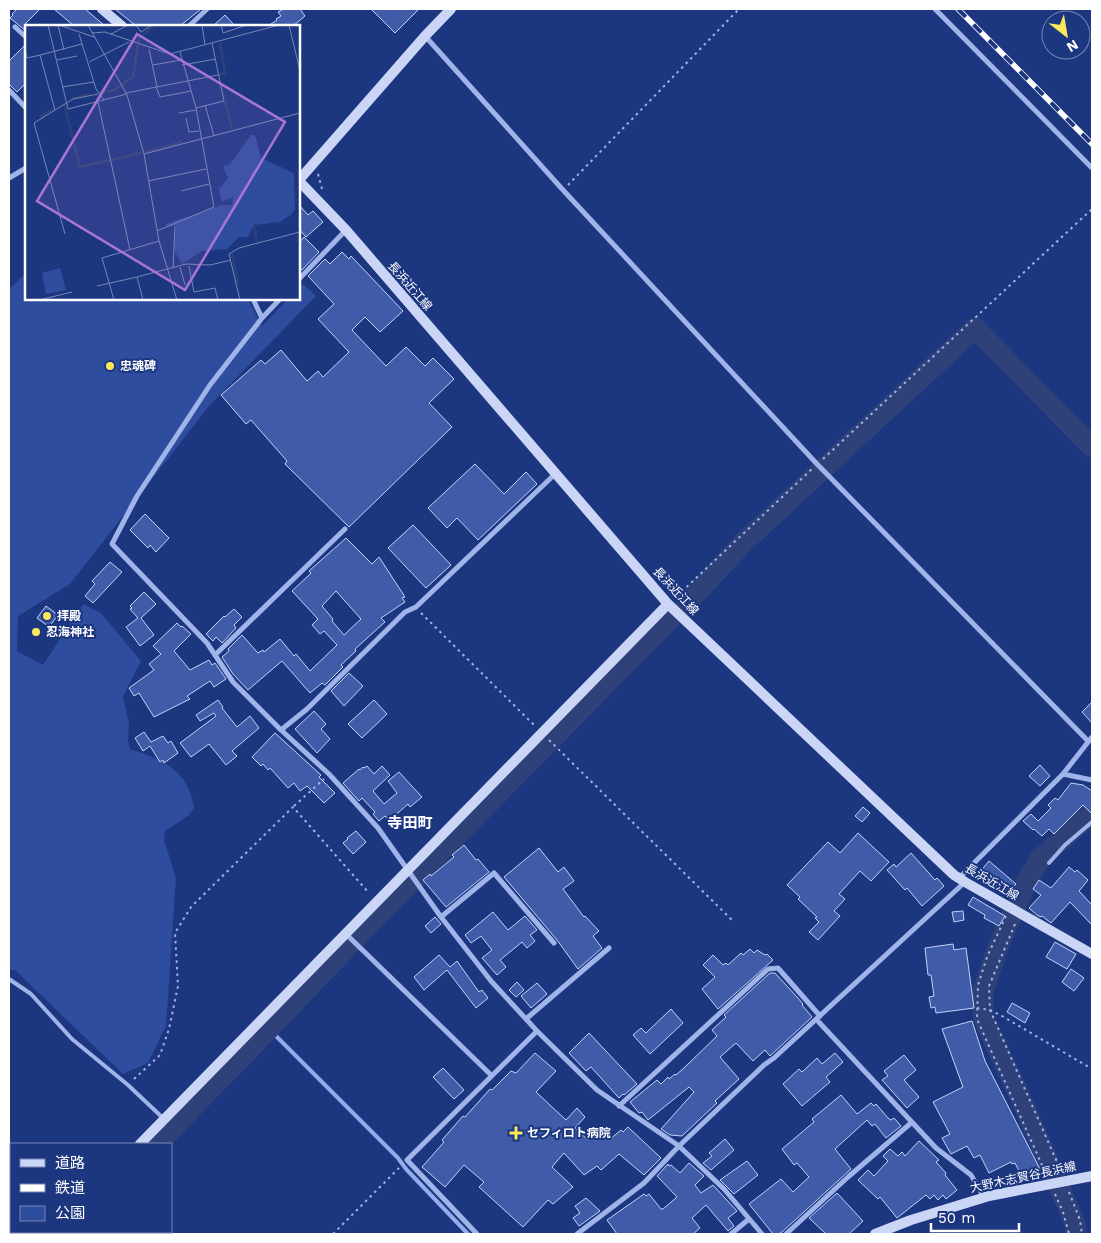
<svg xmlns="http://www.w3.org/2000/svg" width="1101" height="1243" font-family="'Work Sans','Noto Sans JP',sans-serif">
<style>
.green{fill:#2f4d9f}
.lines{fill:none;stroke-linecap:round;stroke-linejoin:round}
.stream{stroke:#93aceb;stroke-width:4}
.river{stroke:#2e4279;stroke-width:21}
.building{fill:#405ca8;stroke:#c4d2f7;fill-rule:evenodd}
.path{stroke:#a0b4e9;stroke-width:2;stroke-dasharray:2.5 4;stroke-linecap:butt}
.lane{stroke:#a0b4e9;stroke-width:4}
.street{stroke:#a0b4e9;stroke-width:5}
.secondary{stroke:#cbd6f7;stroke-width:10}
.rail-casing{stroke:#fff;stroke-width:5.5}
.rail{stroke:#1c3680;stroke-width:4;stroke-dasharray:11;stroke-linecap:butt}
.poi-dot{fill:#fae85d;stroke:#1c3680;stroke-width:2}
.labels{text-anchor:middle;stroke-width:4;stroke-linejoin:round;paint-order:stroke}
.street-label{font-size:12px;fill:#fff;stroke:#1c3680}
.poi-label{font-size:12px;font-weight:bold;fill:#fff;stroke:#1c3680;text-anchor:start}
.quarter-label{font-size:15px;font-weight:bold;fill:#fff;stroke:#1c3680}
.inset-river{fill:none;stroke:#2e4279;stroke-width:2.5}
.inset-road{fill:none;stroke:#7786b3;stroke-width:1}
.view{fill:#a976d5;fill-opacity:0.15;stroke:#a976d5;stroke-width:2.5}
.inset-edge{fill:none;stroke:#fff;stroke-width:2.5}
</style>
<rect width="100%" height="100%" fill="#1c3680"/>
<path class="green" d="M26,273V299H248L262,326L288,299H299V288L303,284L316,296L209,406L70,584L18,616L17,651L43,665L83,604L101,613L141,661L123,697L129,723L128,740L130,749C163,760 188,769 194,808L188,816L165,831L164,840L176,878L166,1026L148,1063L123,1074L15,970H9V289Z"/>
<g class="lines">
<path class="stream" d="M269,1029L398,1158L406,1169L468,1234"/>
<path class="river" d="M686,604L743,543L975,328L1092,447
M157,1144L269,1029L353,941L670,619
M69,1234L71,1232
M1076,1234L1075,1223L1020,1097L983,1017V991L998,947L1027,880L1040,859L1092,813"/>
</g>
<path class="building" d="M17,9H40L26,23V31L10,18L13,15L12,14Z
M54,9H85L105,26H74Z
M115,9H201L180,26H136Z
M284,9H300L305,16L293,26H268L277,20L276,19L281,16L278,12Z
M371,9H419L395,33Z
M225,15L235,26H213Z
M26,44V83L17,92L9,84V61Z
M299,205L308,215L313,211L323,222L306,237L299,229Z
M304,237L319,252L302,270L299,267V243Z
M342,252L349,259L351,256L403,311L380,332L365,317L352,330L386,366L406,347L425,366L433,358L454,379L429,403L452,427L349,527L285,464L287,461L251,420L246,424L221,395L261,360L265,364L281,350L307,381L318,371L323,377L349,352L318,319L334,304L308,276L325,259L330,264Z
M475,464L504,494L526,472L537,484L478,540L457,518L447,528L428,508Z
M145,514L169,538L156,552L150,545L148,548L130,530Z
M413,525L451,565L426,588L388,548Z
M346,538L372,564L379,557L405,597L402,598L405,602L381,618L385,622L355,649L356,651L341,665L343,667L325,685L322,683L310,693L282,661L248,690L233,674L222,657L229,651L228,649L242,635L258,653L263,650L264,652L280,639L294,656L296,654L310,671L337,645L324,631L320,634L312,625L318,619L292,591L308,576L311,573L309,571ZM336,591L361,619L344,635L332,621L333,619L322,606Z
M110,562L122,572L93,603L85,596L95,584L92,581Z
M144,592L156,604L141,618L154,635L140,646L126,627L138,618L130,609L132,608L130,606Z
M46,606L58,615L49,627L37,618Z
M234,609L242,617L234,625L236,628L222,643L216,637L213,641L206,634L224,616L225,617Z
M177,623L181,627L182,626L191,634L174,651L190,670L209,660L212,665L215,663L226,679L214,687L210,681L187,696L190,699L154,717L139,693L134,696L129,688L154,670L149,664L161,654L153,646Z
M349,673L363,686L344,706L331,691Z
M218,700L223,707L222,708L237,727L250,716L259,728L232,751L237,756L226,765L209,744L191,757L180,743L216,716L214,713L200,721L196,715Z
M374,700L387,714L362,738L348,724Z
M1092,702V723L1082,712Z
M314,711L326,724L321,729L330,739L317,753L295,729Z
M144,732L151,742L163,736L168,743L171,741L178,753L164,763L163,760L160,762L150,746L143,751L135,738Z
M275,733L321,775L319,777L335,793L324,803L307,786L300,791L294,783L288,788L270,768L268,770L263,764L261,766L252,757Z
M1040,765L1050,776L1040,786L1029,776Z
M367,766L374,774L382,766L390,775L373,791L384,804L397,793L388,781L399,772L422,797L410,807L408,804L390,820L385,816L379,821L373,814L375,812L362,798L359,801L343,783L359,769L360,770L363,767L364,768Z
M1071,783L1083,785L1092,791V814L1083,805L1054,834L1049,829L1042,836L1034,829L1033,830L1023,821L1031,814L1038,821L1051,808L1048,805L1055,798L1058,800Z
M863,807L870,813L862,822L855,816Z
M356,831L366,842L353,854L343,843L348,839L347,838Z
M858,833L889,862L871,881L860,871L839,894L845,899L834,911L840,916L818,940L809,932L819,922L815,918L817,917L798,899L800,897L787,885L828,842L840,853Z
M464,845L476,860L478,859L489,872L446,907L423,880L430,874L431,876L454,857L452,855Z
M539,848L558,872L564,867L574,881L563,889L584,917L585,916L599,931L593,936L602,948L578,969L557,940L504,877Z
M911,853L935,880L937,878L944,886L922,906L907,888L905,890L887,870L894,864L896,867Z
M989,861L1016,884L1006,896L979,873Z
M1069,867L1075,872L1077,870L1088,880L1079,891L1092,905V925L1070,902L1051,923L1042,916L1041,917L1037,915L1029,908L1041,895L1033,889L1039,880L1051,888Z
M973,897L1005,916L999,926L984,918L985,915L968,905Z
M963,911L964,920L954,922L952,912Z
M493,912L508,930L525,916L537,930L530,935L535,941L527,948L522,942L500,960L506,967L497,975L482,958L492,950L481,936L471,943L465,935Z
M435,917L441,924L431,933L425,926Z
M1055,942L1076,954L1067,969L1046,957Z
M953,944L954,950L966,948L974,1008L936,1013L935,1007L931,1008L929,997L934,996L931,975H928L925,948Z
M750,949L754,953L757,950L765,955L767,954L773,960L718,1009L702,989L715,977L703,965L713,955L723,965L726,963L728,965L741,953L743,955Z
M439,955L450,967L457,961L479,992L482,990L488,998L476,1008L447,970L424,990L414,977Z
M1071,969L1084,978L1074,991L1062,982Z
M770,973H775L797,997L803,1004L802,1005L812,1017L770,1056L765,1050L753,1061L736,1043L720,1057L739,1079L715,1101L717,1103L682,1136L670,1135L661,1129L694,1092L689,1087L648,1120L642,1112L639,1113L630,1102L657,1080L661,1084L668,1077L669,1079L675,1074L676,1075L686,1066L717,1036L712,1030L726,1017L724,1015Z
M517,982L524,990L516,997L509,990Z
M537,983L547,994L531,1008L521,996Z
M1012,1003L1030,1013L1025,1023L1007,1012Z
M671,1009L683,1023L650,1054L633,1035L641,1028L646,1033Z
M972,1021L985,1061L1043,1175L1033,1180L1029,1181L1026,1175L1022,1177L1015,1163L1012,1164L1011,1162L989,1173L980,1155L974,1158L967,1146L951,1154L942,1138L950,1134L933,1102L963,1087L942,1029Z
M589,1033L637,1084L624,1095L623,1094L619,1098L591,1067L586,1071L569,1053Z
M535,1053L556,1071L536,1092L566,1120L577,1108L585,1117L575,1128L588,1140L601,1130L609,1140L621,1130L623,1132L628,1127L661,1158L644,1175L619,1154L601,1170L597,1166L584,1175L564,1153L552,1167L573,1187L553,1204L548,1200L523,1227L479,1187L484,1182L464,1165L445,1187L422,1167L444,1142L442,1140L463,1116L465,1117L490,1089L492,1090L511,1071L516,1073Z
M835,1053L843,1062L826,1077L830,1082L802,1106L783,1084L799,1069L802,1072L817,1058L822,1064Z
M904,1055L916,1070L904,1080L919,1097L907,1108L882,1080L888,1076L884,1071Z
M443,1068L464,1090L454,1099L433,1077Z
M841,1095L857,1114L871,1103L874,1106L876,1104L888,1118L891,1120L894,1118L901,1126L886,1138L875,1124L872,1126L867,1120L835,1149L851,1169L782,1232L779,1234H773L749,1204L781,1179L793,1192L809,1177L797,1163L794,1165L782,1149L814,1122L812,1119Z
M725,1139L734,1150L711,1170L703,1163L712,1156L709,1153Z
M919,1141L939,1160L936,1162L946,1173L945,1175L957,1190L946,1199L943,1195L938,1200L934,1195L930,1199L926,1195L897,1218L880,1197L878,1199L858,1180L868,1170L874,1176L888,1161L883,1156L890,1149L898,1156L902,1152L905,1156Z
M747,1161L758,1175L734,1194L720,1180Z
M689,1163L704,1176L695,1185L701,1193L713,1185L737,1211L728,1218L734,1226L728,1231L706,1205L692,1218L700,1228L693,1234H617L607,1220L644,1194L646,1196L649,1194L661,1209H663L677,1197L657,1176L668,1164L669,1166L671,1165L680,1173Z
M837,1193L863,1221L849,1234H826L809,1218Z
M586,1198L600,1211L579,1226L573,1218L580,1213L575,1206Z"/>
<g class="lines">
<path class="path" d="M318,174L322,189
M568,185L739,9
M823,459L1092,209
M677,596L812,469
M421,613L535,726
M549,740L733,921
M294,806L324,779
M1006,916L987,957L978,985L977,1019L1046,1174
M1015,924L989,986L990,1010L1061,1171
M977,1008L990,1010L1002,1016L1092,1069
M134,1079L160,1055L169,1029L178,986L175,933L191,907L293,807L369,893
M1069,1192L1080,1220L1082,1234
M1055,1194L1063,1212L1069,1234
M333,1234L402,1165"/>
<path class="lane" d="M1049,863L1065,845L1092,822
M9,979L31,994L72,1039L128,1085L164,1119"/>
<path class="street" d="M935,9L1092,168
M189,26L207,9
M15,27L26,37
M425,36L563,190L817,464L1088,741
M9,90L26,108
M9,178L26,168
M299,279L346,230
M253,299L262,318
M280,299L262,318L210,385L137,496L112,544L207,643L233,682L281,730L329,774L378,828L441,917L491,981L537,1031L597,1090L679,1146L724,1189L762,1234
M215,655L345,529
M281,730L307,709L405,612L416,607L555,474
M1063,774L1092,780
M959,878L1063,774L1092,737
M441,917L494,873L554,943
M346,934L491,1075
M526,1019L609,948
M816,1019L936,1148L971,1175L984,1197
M619,1106L768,969L778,968L820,1016
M477,1234L407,1160L537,1031
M577,1234L644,1183L679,1146L764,1065L774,1058L965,882
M731,1234L749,1219
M786,1234L848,1177L911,1123"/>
<path class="secondary" d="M102,9L122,26
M299,180L425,36L451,9
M299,181L346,230L668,604L954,875L965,882L1092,954
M140,1144L668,604
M53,1234L55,1232
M875,1234L911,1220L989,1196L1092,1176"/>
<defs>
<path id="rail" d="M958,9L1092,144"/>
</defs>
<use href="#rail" class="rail-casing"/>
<use href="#rail" class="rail"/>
</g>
<g class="poi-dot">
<circle cx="110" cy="366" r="5"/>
<circle cx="47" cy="616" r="5"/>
<circle cx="36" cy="632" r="5"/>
<path d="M513.5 1125.5h5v5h5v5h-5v5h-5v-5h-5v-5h5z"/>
</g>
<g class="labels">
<g class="street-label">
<text transform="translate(410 286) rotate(49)" y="4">長浜近江線</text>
<text transform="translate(676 591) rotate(47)" y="4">長浜近江線</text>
<text transform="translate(992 882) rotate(30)" y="4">長浜近江線</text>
<text transform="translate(1023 1177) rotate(-12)" y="4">大野木志賀谷長浜線</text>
</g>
<g class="poi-label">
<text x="120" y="370">忠魂碑</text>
<text x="57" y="620">拝殿</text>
<text x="46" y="636">忍海神社</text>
<text x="527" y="1137">セフィロト病院</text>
</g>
<g class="quarter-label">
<text x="410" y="828">寺田町</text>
</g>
</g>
<g transform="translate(25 25)">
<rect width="275" height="275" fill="#1c3680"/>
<path d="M226,110H230L236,133L269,148L270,184L267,189L255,197L229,200L223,212H214L202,224L177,226L157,239L149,225L151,200L142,202L141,199L197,180H207L208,172L197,177L196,174L194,164L203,153L198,142L205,139ZM35,243L41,265L21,269L17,248Z" fill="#2f4d9f"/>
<path class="inset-river" d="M194,50L200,48L195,18M73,68L89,65L108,52L114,13L130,0M47,73L65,69M200,76L207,104M39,78L55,142L116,128M14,92L30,83M120,127L158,117M229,201L232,217M207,229L213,259"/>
<path class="inset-road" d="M23,0L43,84L102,69M33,0L39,25M34,0L69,12M63,0L102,70L119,129L134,216L152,275M111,0L116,7L127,0M177,0L180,20M196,0L198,8L222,0M264,0L275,46M67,8L80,7L145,29L254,0M54,9L71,64L79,75M86,9L103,0M124,24L132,62M0,25L2,33L15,30L30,85M15,30L57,19M32,35L52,31M64,37L104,17M128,40L156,35M157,40L191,34M37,62L69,57M131,62L135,72L166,66M101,68L193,50M73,77L105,225M180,80L189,111M171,83L199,76L187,18M154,88L171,85M19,92L9,98L40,209M17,93L48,74L73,69M161,93L164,107L174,106M119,129L275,88M123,156L181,144M156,166L184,159M132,206L189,182L171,83L155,27M164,241L169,267L190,263L193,275M155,242L160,260M148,243L150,201M72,261L112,252M14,275L47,267M89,275L77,233L134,216M118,275L112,252L161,239L185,240L206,235M215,275L204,229L214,223L275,207"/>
<path class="view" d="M112,9L260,97L160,265L12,176Z"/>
<rect width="275" height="275" class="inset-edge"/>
</g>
<rect width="1101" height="1243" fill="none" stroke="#ffffff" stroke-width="20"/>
<rect x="10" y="1143" width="162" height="90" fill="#1c3680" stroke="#7786b3"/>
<rect x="20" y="1159" width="25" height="8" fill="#cbd6f7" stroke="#7786b3"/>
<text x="55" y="1168" font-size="15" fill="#ffffff">道路</text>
<rect x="20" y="1184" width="25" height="8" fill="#ffffff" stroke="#7786b3"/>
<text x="55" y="1193" font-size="15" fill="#ffffff">鉄道</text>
<rect x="20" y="1206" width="25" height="15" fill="#2f4d9f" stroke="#7786b3"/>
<text x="55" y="1218" font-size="15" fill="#ffffff">公園</text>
<g transform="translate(1066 35) rotate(149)"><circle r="24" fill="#1c3680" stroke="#7786b3"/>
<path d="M0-4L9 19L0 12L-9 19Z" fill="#fae85d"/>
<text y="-8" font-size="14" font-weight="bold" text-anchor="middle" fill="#ffffff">N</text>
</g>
<path d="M931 1223v8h88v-8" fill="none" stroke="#ffffff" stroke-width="2.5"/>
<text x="938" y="1223" font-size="15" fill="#ffffff" stroke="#1c3680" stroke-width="4" paint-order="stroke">50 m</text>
</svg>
